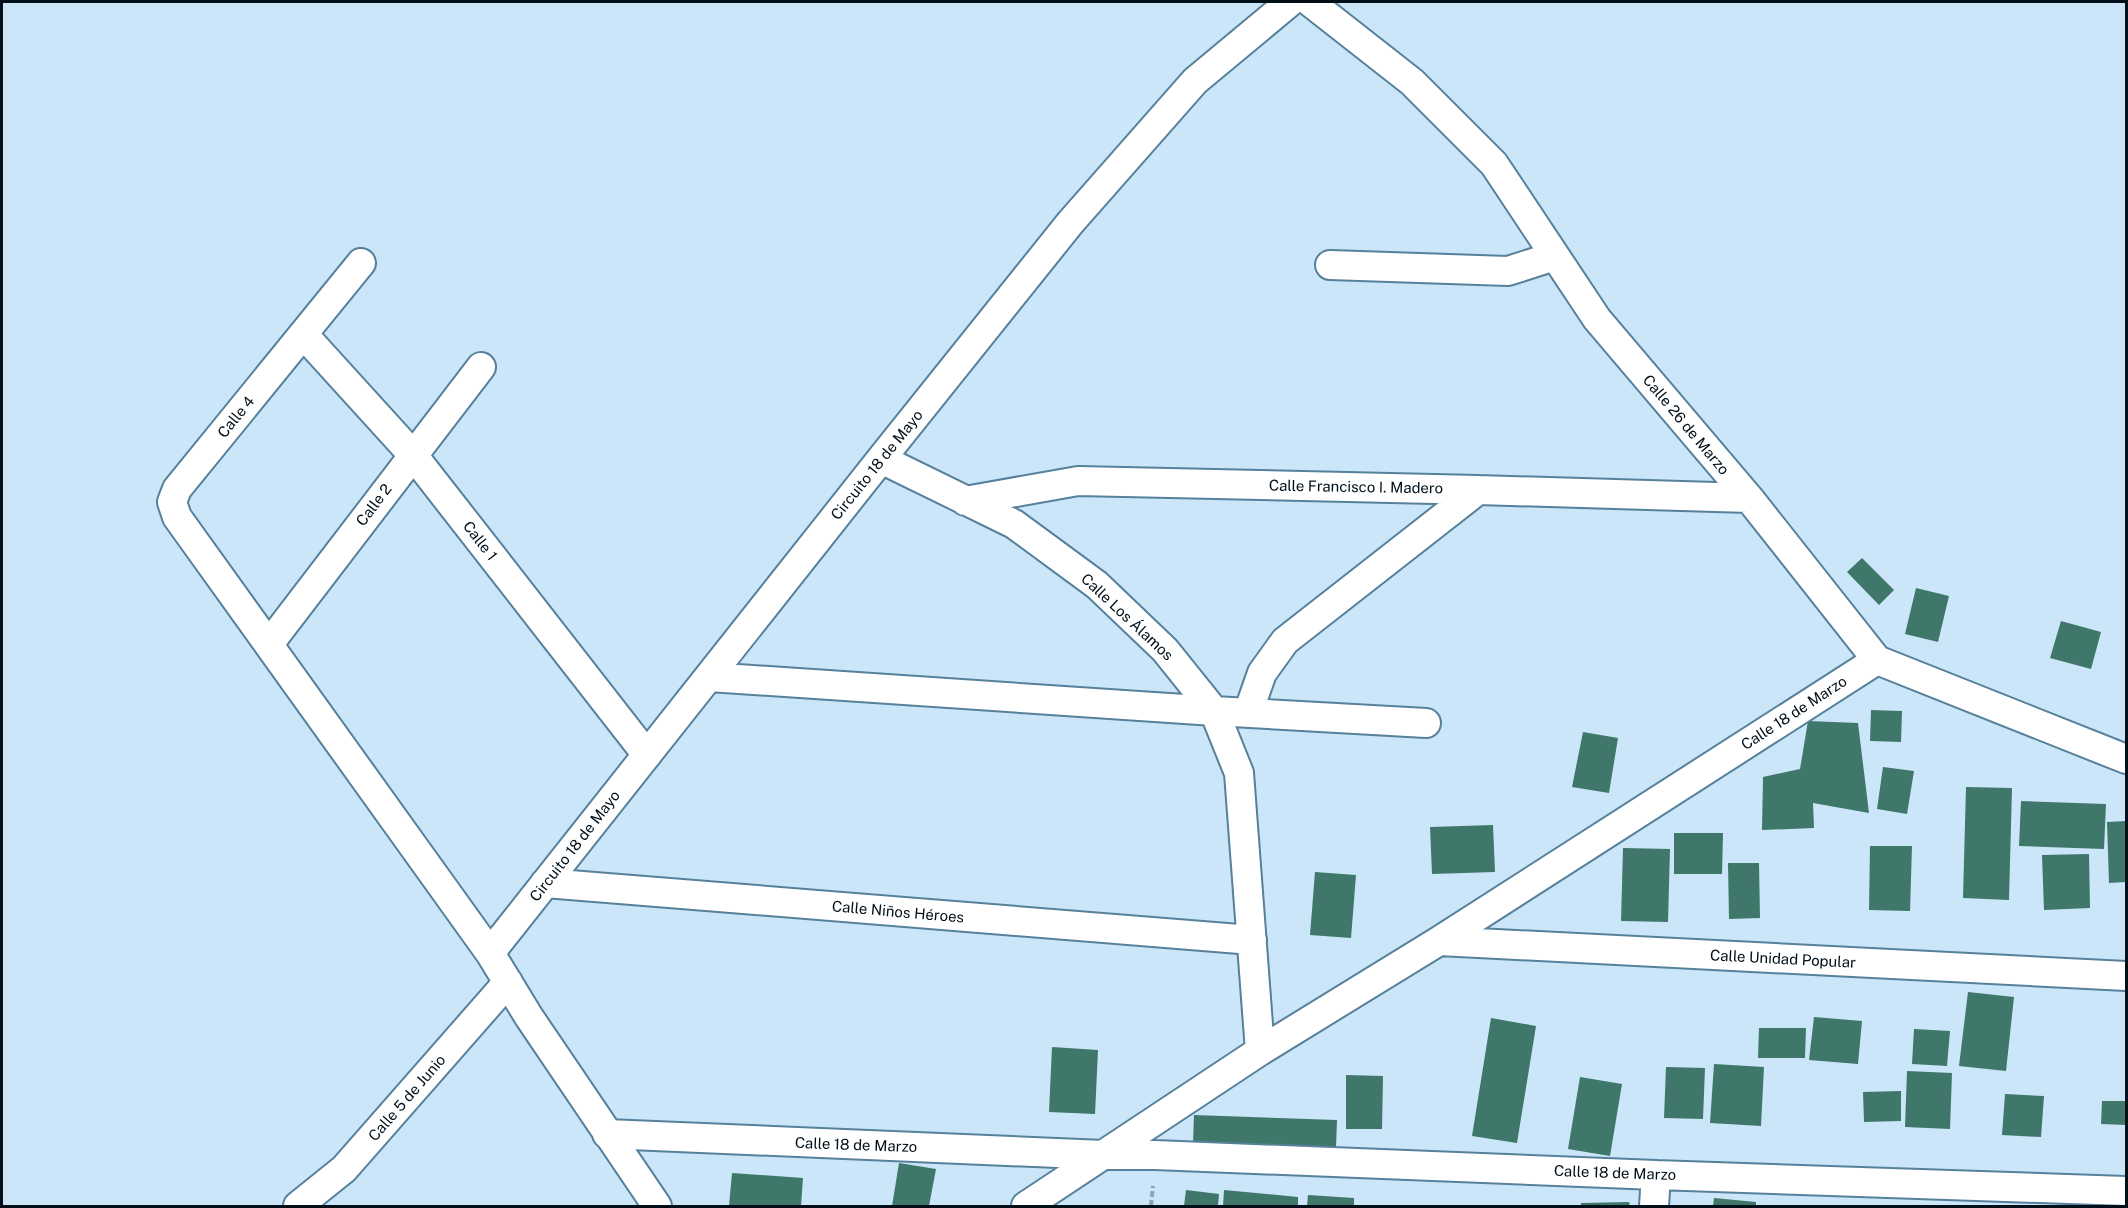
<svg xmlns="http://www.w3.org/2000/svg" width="2128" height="1208" font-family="'Public Sans',sans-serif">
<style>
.building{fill:#3f776a}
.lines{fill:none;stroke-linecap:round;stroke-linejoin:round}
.minor-casing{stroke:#56809b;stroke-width:32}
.path{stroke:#8ca3b4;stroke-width:4;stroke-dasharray:6 3;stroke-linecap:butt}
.minor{stroke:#fff;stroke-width:28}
.labels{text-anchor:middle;stroke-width:5;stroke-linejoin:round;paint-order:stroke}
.street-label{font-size:15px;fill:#010f19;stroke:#fff}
</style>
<rect width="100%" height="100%" fill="#cbe6f9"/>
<path class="building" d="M1862,558L1894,590L1879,605L1847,572Z
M1916,588L1949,596L1938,642L1905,634Z
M2061,621L2101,632L2091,669L2050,658Z
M1871,710L1902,711L1901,742L1870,741Z
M1808,721L1858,723L1869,813L1813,803L1814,828L1762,830L1763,777L1800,769Z
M1583,732L1618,738L1609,793L1572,787Z
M1883,767L1914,771L1907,814L1877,809Z
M1966,787L2012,788L2009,900L1963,898Z
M2021,801L2106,804L2104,849L2019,846Z
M2126,821V882L2109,883L2107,822Z
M1493,825L1495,872L1432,874L1430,827Z
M1674,833H1723L1722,874H1674Z
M1870,846H1912L1910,911L1869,910Z
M1623,848L1670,849L1668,922L1621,921Z
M2089,854L2090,908L2044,910L2042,855Z
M1728,863H1759L1760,918L1729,919Z
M1315,872L1356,875L1351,938L1310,935Z
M1968,992L2014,997L2006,1071L1959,1066Z
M1814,1017L1862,1021L1858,1064L1809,1060Z
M1491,1018L1536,1026L1517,1143L1472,1136Z
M1759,1028H1806L1805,1058H1758Z
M1914,1029L1950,1031L1947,1066L1912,1064Z
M1052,1047L1098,1050L1095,1114L1049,1112Z
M1714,1064L1764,1067L1761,1126L1710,1123Z
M1666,1067L1705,1068L1703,1119L1664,1118Z
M1907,1071L1952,1073L1950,1129L1905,1127Z
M1346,1075L1383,1076L1382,1129H1346Z
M1580,1077L1622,1084L1610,1156L1568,1149Z
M1901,1091V1121L1864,1122L1863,1092Z
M2005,1094L2044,1096L2041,1137L2002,1135Z
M2102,1101H2126V1125L2101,1124Z
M1194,1115L1337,1120L1336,1148L1193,1143Z
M899,1163L936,1169L929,1206H892Z
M732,1173L803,1178L801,1206H729Z
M1186,1190L1219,1194L1218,1206H1184Z
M1224,1190L1298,1197V1206H1223Z
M1308,1195L1354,1198V1206H1307Z
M1714,1198L1756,1202V1206H1713Z
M1629,1202L1630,1206H1581V1203Z"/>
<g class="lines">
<defs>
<path id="minor" d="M1310,2L1412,82L1494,164L1597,319L1749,498L1877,660L2126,759
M361,263L177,489L172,502L177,517L490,953L529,1017L657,1206
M1330,265L1508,271L1555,256
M303,334L413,455L647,755
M881,459L1014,524L1097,585L1165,650L1214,711L1239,773L1260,1051
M965,501L1078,481L1478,490L1749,498
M269,644L481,367
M709,677L1214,711L1426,723
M1248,713L1262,673L1285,641L1478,490
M545,883L1252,940
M1439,941L2126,976
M490,953L881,459L1070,223L1195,81L1290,2
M607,1134L1104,1155H1155L1656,1175L2126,1191
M298,1206L344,1169L508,982
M1026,1206L1260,1051L1439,941L1877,660
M1654,1206L1656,1175"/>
</defs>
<use href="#minor" class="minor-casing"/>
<path class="path" d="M1151,1206L1153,1186"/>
<use href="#minor" class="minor"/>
</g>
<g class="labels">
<g class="street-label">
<text transform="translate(236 417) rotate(-51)" y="5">Calle 4</text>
<text transform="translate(1686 425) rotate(50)" y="5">Calle 26 de Marzo</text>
<text transform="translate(877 465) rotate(-51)" y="5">Circuito 18 de Mayo</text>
<text transform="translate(1356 487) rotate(1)" y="5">Calle Francisco I. Madero</text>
<text transform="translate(374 505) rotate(-53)" y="5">Calle 2</text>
<text transform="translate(480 541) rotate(52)" y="5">Calle 1</text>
<text transform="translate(1127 617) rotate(43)" y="5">Calle Los Álamos</text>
<text transform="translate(1794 713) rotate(-33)" y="5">Calle 18 de Marzo</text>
<text transform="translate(575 846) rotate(-52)" y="5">Circuito 18 de Mayo</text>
<text transform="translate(898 912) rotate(5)" y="5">Calle Niños Héroes</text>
<text transform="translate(1783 959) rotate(3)" y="5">Calle Unidad Popular</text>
<text transform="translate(407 1098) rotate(-49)" y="5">Calle 5 de Junio</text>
<text transform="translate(856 1145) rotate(2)" y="5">Calle 18 de Marzo</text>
<text transform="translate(1615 1173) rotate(2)" y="5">Calle 18 de Marzo</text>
</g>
</g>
<rect width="2128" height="1208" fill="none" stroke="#010f19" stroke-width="6"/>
</svg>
